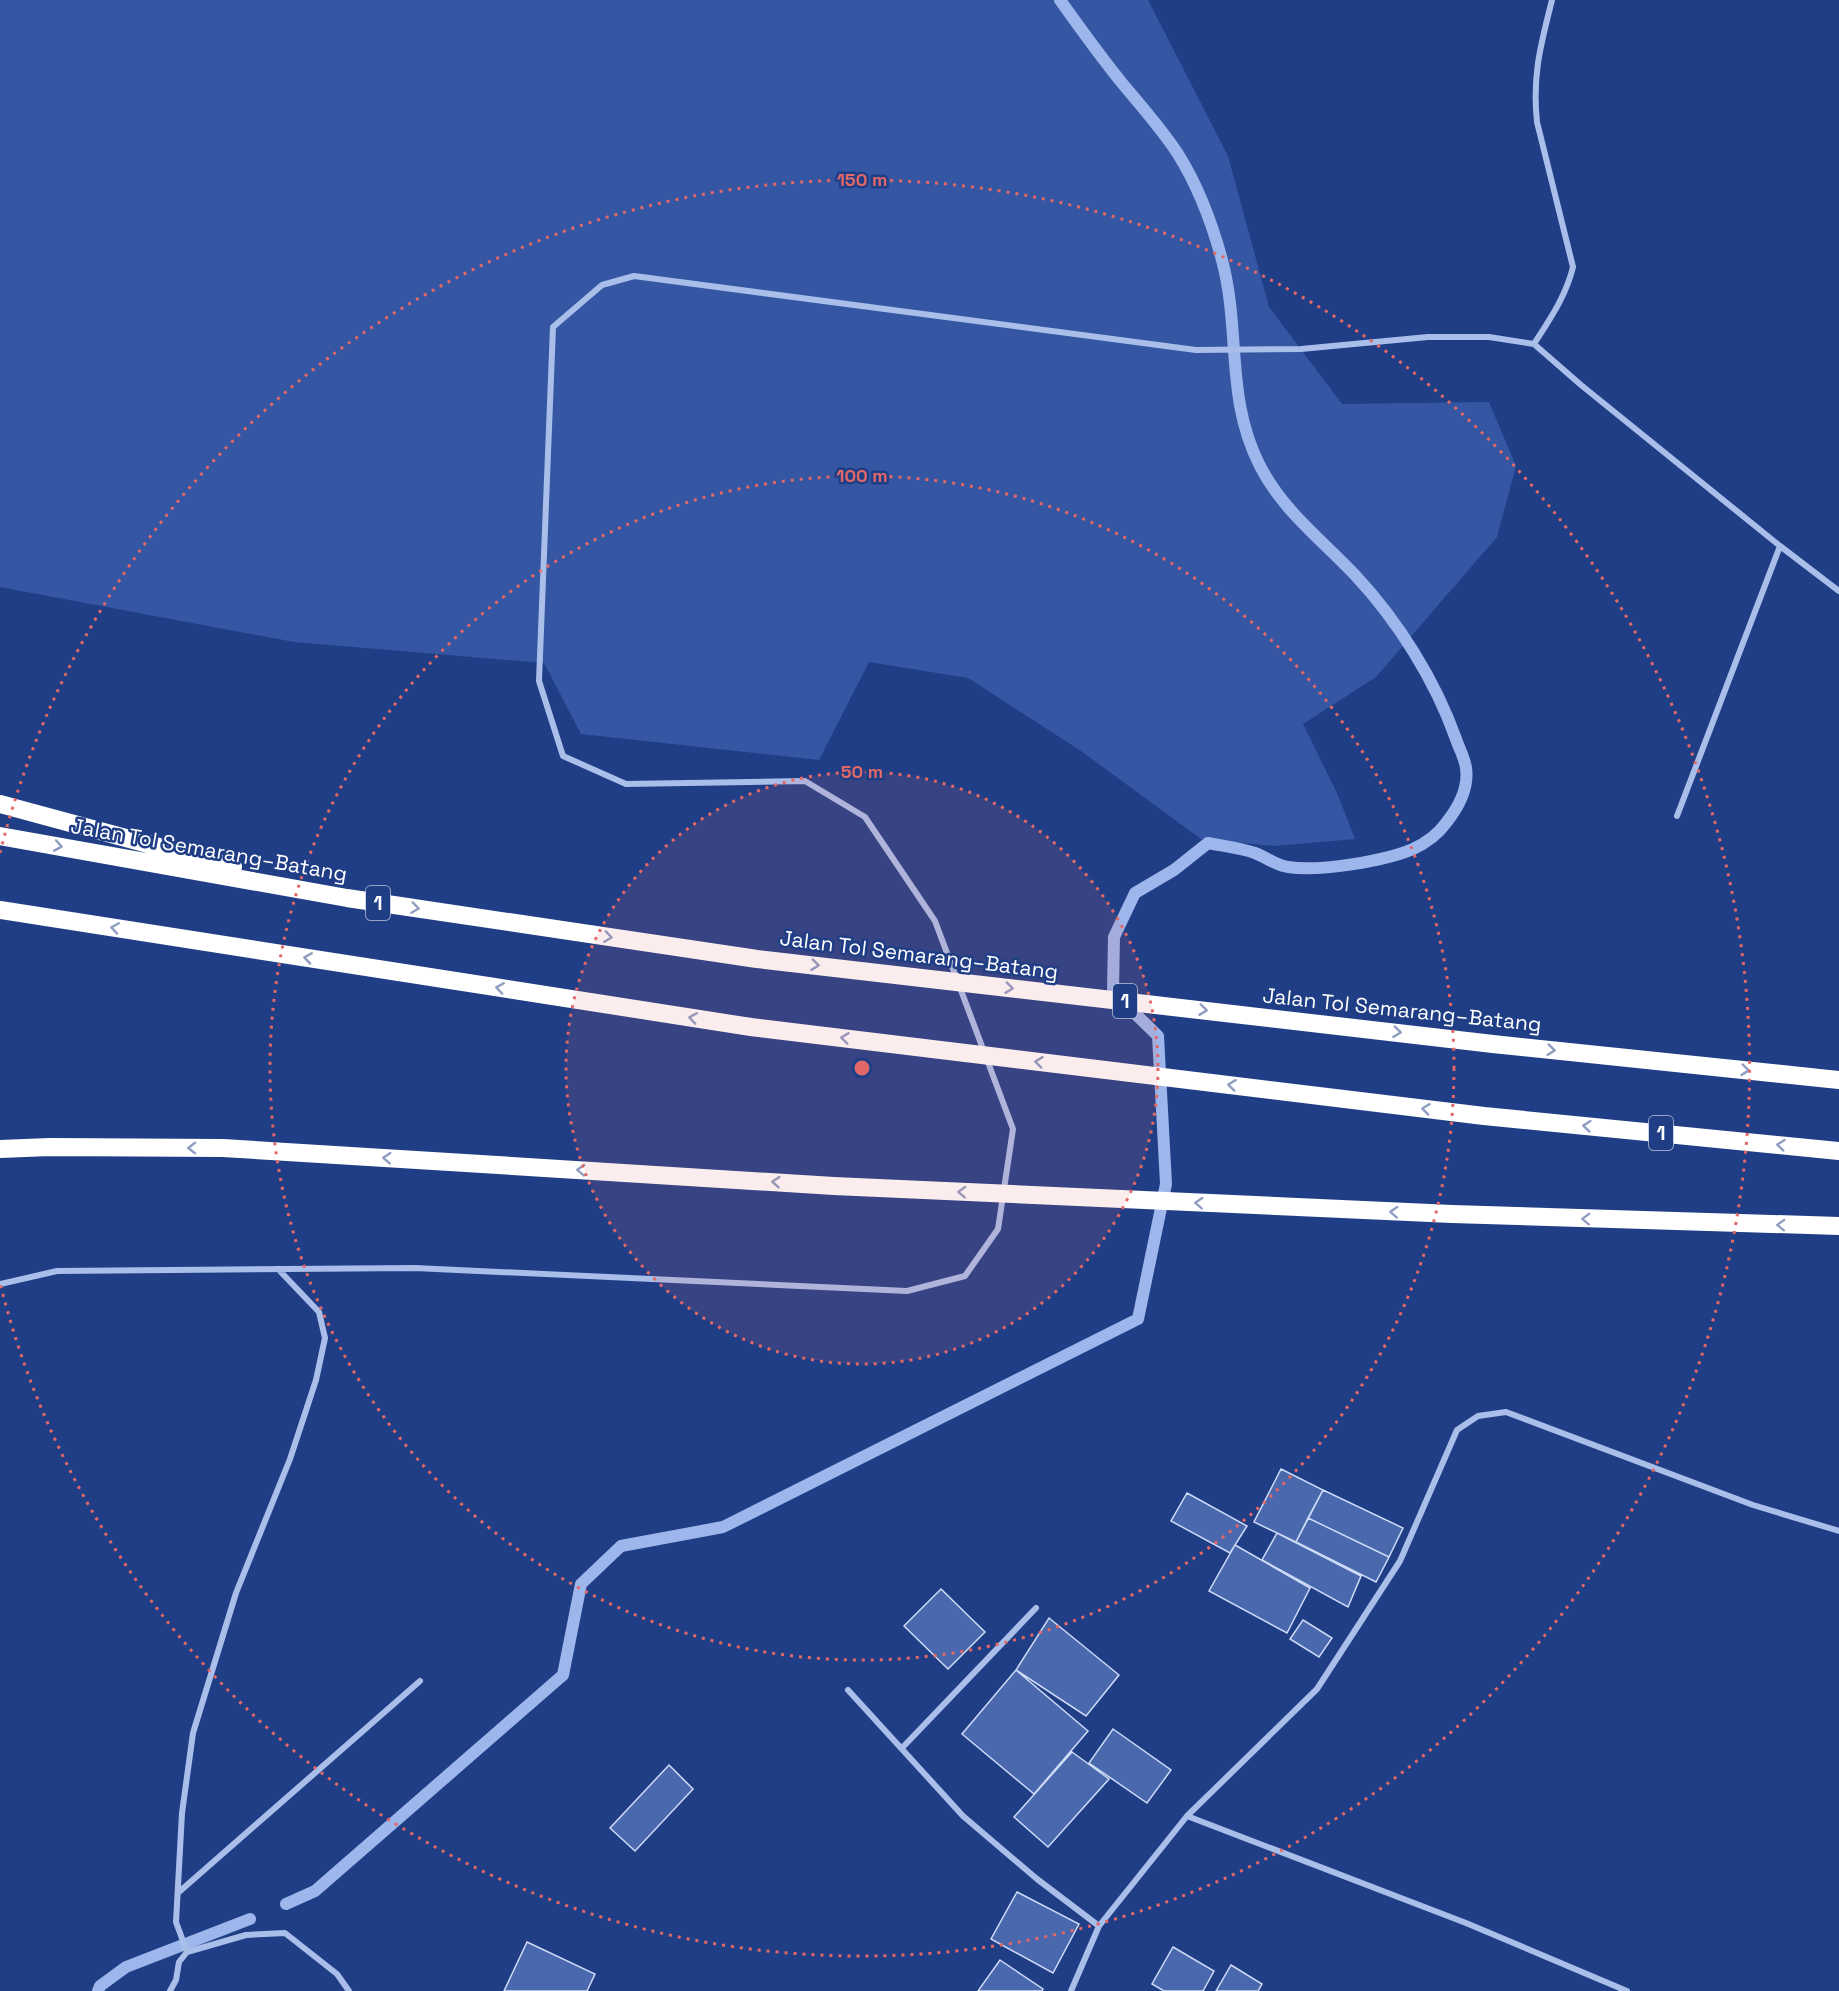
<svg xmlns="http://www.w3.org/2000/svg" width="1839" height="1991" font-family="'Space Grotesk',sans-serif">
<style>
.green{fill:#3456a3}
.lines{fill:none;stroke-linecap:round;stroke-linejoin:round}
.stream{stroke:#9db6eb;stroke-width:12}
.building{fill:#4968ae;stroke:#cedbf7;stroke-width:1.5}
.minor{stroke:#aabeea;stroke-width:6}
.motorway{stroke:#fff;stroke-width:18}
.oneway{stroke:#909ec2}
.ring{fill:none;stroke:#e26868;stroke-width:3;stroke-dasharray:3 6}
.labels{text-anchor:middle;stroke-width:5;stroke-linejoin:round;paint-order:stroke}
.shield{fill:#203e86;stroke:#bcc5db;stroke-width:1.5}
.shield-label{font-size:20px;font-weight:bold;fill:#fff}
.street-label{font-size:21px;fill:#fff;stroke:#203e86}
.centre{fill:#e26868;stroke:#203e86;stroke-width:3}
.ring-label{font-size:18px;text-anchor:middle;font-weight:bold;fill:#e26868;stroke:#203e86;stroke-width:5;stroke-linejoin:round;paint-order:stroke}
</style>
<rect width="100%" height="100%" fill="#203e86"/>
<path class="green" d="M0,0H1148L1228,156L1269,307L1342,404L1489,402L1516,466L1497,537L1376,677L1303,724L1337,793L1355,839L1274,846L1201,839L1081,751L968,678L869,662L819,760L581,734L544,663L294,642L0,587Z"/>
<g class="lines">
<path class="stream" d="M286,1904L315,1891L563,1675L581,1584L621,1546L723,1527L1138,1319L1166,1184L1158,1036L1113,992L1114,937L1135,893L1174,870L1208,843C1223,846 1240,848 1255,853C1266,857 1277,866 1288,867C1319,872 1385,861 1413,849C1426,843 1438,834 1446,823C1458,808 1469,788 1466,768C1465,759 1459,748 1456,739C1435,680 1398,621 1355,575C1322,540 1283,511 1260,466C1225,398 1241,331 1222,260C1212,223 1198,186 1178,154C1161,128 1141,106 1122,83C1100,56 1080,28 1060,0
M98,1991L100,1986L126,1967L250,1919"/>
</g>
<path class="building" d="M1281,1469L1323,1490L1296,1542L1254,1522Z
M1323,1490L1403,1528L1389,1557L1308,1518Z
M1187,1493L1247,1526L1230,1553L1171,1521Z
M1308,1518L1389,1557L1376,1582L1296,1542Z
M1277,1533L1361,1576L1348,1607L1262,1560Z
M1235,1545L1310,1588L1287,1633L1209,1591Z
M941,1589L985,1632L948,1669L904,1626Z
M1049,1618L1119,1675L1086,1716L1016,1670Z
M1303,1620L1332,1638L1319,1657L1290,1639Z
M1016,1670L1088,1731L1034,1794L962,1734Z
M1113,1729L1171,1770L1147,1803L1089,1763Z
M1072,1752L1109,1779L1048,1847L1014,1817Z
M669,1765L693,1789L635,1851L610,1828Z
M1017,1892L1079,1924L1053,1973L991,1939Z
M527,1942L595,1974L587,1991H504Z
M1173,1947L1214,1971L1203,1991H1164L1152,1984Z
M1000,1960L1043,1989L1042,1991H978Z
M1231,1965L1262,1984L1258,1991H1216Z"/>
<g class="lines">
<path class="minor" d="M1534,344C1550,319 1566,296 1573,267L1537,122C1532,75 1541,44 1552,0
M1677,816L1780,546L1839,591
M0,1284L57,1271L415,1268L907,1291L965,1276L998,1229L1013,1129L935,921L865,817L805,781L626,784L563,756L539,681L553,327L602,285L634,276L1196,350L1301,349L1428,337H1489L1534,344L1581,385L1780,546
M848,1690L963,1816L1037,1879L1099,1926
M902,1748L1036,1608
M1187,1816L1466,1923L1627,1991
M179,1892L420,1681
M187,1952L176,1922L182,1813L193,1733L236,1593L290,1459L316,1380L325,1338L319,1312L278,1269
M170,1991L176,1980L179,1962L187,1952L246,1935L285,1933L337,1974L349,1991
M1071,1991L1099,1926L1187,1816L1317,1689L1400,1561L1457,1430L1478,1416L1506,1412L1753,1505L1839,1531"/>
<path class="motorway" d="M0,804L233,867
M0,836L347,898L757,959L1493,1044L1839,1080
M0,910L751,1027L1484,1116L1839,1151
M0,1149L50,1147L223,1148L834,1186L1452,1214L1839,1226"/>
</g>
<defs><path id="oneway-chevron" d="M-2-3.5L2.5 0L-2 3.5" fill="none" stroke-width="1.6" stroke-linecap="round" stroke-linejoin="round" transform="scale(1.5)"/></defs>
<g class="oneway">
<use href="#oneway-chevron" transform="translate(58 846) rotate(10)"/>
<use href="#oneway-chevron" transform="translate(415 908) rotate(8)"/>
<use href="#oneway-chevron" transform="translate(115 928) rotate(-171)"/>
<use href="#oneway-chevron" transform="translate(608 937) rotate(8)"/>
<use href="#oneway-chevron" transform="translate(308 958) rotate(-171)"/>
<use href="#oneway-chevron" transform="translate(815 965) rotate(7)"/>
<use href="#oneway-chevron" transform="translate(500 988) rotate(-171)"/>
<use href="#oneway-chevron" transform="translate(1009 988) rotate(7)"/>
<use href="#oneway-chevron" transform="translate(1203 1010) rotate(7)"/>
<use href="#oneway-chevron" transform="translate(693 1018) rotate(-171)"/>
<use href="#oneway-chevron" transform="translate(1397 1032) rotate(7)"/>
<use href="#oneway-chevron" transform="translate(845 1038) rotate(-173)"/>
<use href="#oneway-chevron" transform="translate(1551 1050) rotate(6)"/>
<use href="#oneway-chevron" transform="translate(1039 1062) rotate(-173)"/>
<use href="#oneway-chevron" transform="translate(1745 1070) rotate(6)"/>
<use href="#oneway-chevron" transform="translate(1232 1085) rotate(-173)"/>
<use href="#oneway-chevron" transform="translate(1426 1109) rotate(-173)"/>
<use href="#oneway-chevron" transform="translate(1587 1126) rotate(-174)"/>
<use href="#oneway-chevron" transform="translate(1781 1145) rotate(-174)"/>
<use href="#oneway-chevron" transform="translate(192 1148) rotate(-180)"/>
<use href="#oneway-chevron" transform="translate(387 1158) rotate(-177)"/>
<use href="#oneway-chevron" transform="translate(581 1170) rotate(-177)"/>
<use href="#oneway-chevron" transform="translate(776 1182) rotate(-176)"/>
<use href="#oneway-chevron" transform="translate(962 1192) rotate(-177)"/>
<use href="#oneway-chevron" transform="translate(1199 1203) rotate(-177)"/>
<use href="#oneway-chevron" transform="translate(1394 1212) rotate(-177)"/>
<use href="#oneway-chevron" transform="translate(1586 1219) rotate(-178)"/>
<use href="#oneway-chevron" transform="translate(1781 1225) rotate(-178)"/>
</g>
<circle cx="862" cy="1068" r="296" fill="#e26868" fill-opacity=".12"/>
<g class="ring">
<circle cx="862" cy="1068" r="296"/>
<circle cx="862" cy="1068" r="592"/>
<path d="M0 853A888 888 0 1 1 0 1283"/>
</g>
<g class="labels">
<g class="shield">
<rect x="366" y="886" width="24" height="34" rx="4.5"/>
<rect x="1113" y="984" width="24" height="34" rx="4.5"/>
<rect x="1649" y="1116" width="24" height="34" rx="4.5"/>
</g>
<g class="shield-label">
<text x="378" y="910">1</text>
<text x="1125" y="1008">1</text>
<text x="1661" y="1140">1</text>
</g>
<g class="street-label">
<text transform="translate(209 850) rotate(10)" y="7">Jalan Tol Semarang–Batang</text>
<text transform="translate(919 955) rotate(7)" y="7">Jalan Tol Semarang–Batang</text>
<text transform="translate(1402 1010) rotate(6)" y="7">Jalan Tol Semarang–Batang</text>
</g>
</g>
<circle cx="862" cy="1068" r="9" class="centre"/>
<g class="ring-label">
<text x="862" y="186">150 m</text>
<text x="862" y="482">100 m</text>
<text x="862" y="778">50 m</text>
</g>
</svg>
